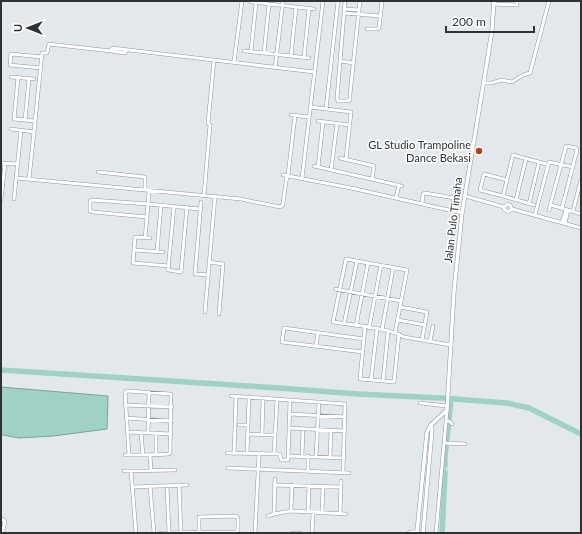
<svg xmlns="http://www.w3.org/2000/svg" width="582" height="534" font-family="Lato,sans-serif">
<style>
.water{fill:#a0d1c6;stroke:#7ea19a}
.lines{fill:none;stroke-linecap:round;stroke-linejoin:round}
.river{stroke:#a0d1c6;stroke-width:5.5}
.minor-casing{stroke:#90959a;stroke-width:4}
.tertiary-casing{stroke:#90959a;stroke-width:4.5}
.minor{stroke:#fff;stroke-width:3}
.tertiary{stroke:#fff;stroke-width:3.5}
.poi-dot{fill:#ab4717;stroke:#fff;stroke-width:1.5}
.labels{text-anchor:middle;stroke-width:3;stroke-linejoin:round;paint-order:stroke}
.poi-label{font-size:11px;fill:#2f3133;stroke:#fff;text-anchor:end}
.street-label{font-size:11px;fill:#2f3133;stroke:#fff}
</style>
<rect width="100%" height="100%" fill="#e3e8ed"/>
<path class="water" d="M1,387L108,396L107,429L53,436L19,438L3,435L1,433Z"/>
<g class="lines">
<path class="river" d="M1,370L279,388L358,394L441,398L507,403L529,408L581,434
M447,439L451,399
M445,457L446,447
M445,466V460
M442,533L445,472"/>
<defs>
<path id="minor" d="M345,1L337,98L338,101H346L350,100V94L360,1
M251,2L314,9
M493,4L517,5V1
M344,9L359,10
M344,13L380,16
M367,29H377L379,28L382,1
M111,51L125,53L126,50
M244,51L309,58
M251,51L256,3
M264,53L269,4
M291,56L296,7
M304,57L309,9
M340,61L354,63
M234,62L242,1
M41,68L10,65L11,54L42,57
M275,68L283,1
M11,77L34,79
M18,78L14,119L35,121
M484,83H492L501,80L512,82L523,75L530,73L549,1
M310,107L351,112L346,159
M326,109L338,1
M291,115L309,117
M25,120L29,79
M318,121L349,125
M11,129L34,132L29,179
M34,132L42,53H47L49,44L111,51L112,48L314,72
M340,158L374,166L372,179
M1,163L18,164
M314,166L402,186
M318,167L323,122
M331,170L337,124
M98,172L145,177V190
M283,175L351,188L462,213
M288,175L295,116
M16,178L241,199L250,201L280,207L283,205V203L287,175
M302,178L323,1
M149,191L148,204L92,200L90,201V211L93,212L147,217L148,204L200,209
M204,195L210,125L208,123L214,60
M465,196L504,207L508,204L510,205L512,209L508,212L504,209V207
M503,196L480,190L484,174L507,180
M396,198L399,185
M14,199L21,130
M1,200L5,163
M516,200L526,159
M201,202L195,274L208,275
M422,204L423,194L425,193L454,198L453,203
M529,204L539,162
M534,205L503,196L513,155L546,164
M551,205L581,214
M174,206L168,270L181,272L187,207
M512,209L581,228
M549,210L566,146L576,148L577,150L562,208
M573,211L581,180
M535,215L549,162L573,167
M562,222L566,210
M565,223L568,210
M145,238L147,217
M150,238L135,237L133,263L169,266
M134,250L163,252
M157,251L161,205
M209,262L223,264L219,314
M335,289L401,301
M400,307L427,312L422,340
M205,312L215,196
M398,320L425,325
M344,324L357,261
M356,326L368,263
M365,327L360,379L394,382L399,334
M369,328L381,265
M382,330L393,268
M395,333L407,270L346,259L333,322C352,325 389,328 404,337L451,345
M430,341L433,326
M316,346L318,333
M363,352L282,342L284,328L364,339
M371,380L377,329
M383,381L388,332
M231,396L345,404L343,472
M420,403L447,406
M125,405L172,407
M290,414L345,417
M126,418L171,421
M446,421H449L452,424
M239,425H246
M289,428L345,431
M127,432L171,434
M141,433L143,455
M148,433L149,392
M248,434L275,435
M262,434L263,399
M444,443L465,444
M227,453L280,454L281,460H288L290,400
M234,454L236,397
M247,454L249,398
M274,454L277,400
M125,455C139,455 154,455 169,454L170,453L171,394L128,391L125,392L129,455
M150,455L151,470
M156,455V434
M288,456L344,458
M302,456L303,429
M316,457L319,402
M330,457L331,430
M228,468L349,473
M124,471L175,470
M131,471L136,533
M308,471V456
M179,485L181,533
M274,485L341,487
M150,486L154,533
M167,486L169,533C191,532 213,532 236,532L238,530V518L236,516L199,517V532
M133,487L187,485
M291,511L292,485
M308,512L309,486
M322,512L323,487
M340,513L341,481
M274,514L275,479
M268,516L274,514L291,511L346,514
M1,519L4,520L5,522L2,533
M161,533H169
M255,533L259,454
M293,533H300
M312,533L313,513
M436,533L447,410"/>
<path id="tertiary" d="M417,532L427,432L431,425L447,410L454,291L462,213L488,56L492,30L494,1
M409,533L413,532L418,533
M423,533L432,430L431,425"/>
</defs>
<use href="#minor" class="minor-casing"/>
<use href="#tertiary" class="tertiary-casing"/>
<use href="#minor" class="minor"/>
<use href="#tertiary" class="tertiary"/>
</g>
<circle class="poi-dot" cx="479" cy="151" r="4"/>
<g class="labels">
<g class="poi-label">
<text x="471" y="149">GL Studio Trampoline<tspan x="471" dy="13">Dance Bekasi</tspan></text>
</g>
<g class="street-label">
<text transform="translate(453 220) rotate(-83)" y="4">Jalan Pulo Timaha</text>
</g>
</g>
<rect width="582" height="534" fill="none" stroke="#2f3133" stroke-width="4"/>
<g transform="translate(28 28) rotate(270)" stroke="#ffffff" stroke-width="3" paint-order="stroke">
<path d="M0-3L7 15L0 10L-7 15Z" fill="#2f3133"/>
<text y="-6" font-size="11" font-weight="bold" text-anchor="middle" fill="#2f3133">U</text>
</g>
<path d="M446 26v6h88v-6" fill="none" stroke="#2f3133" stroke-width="2"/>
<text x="452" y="26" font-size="12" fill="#2f3133" stroke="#ffffff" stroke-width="3" paint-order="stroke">200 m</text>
</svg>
